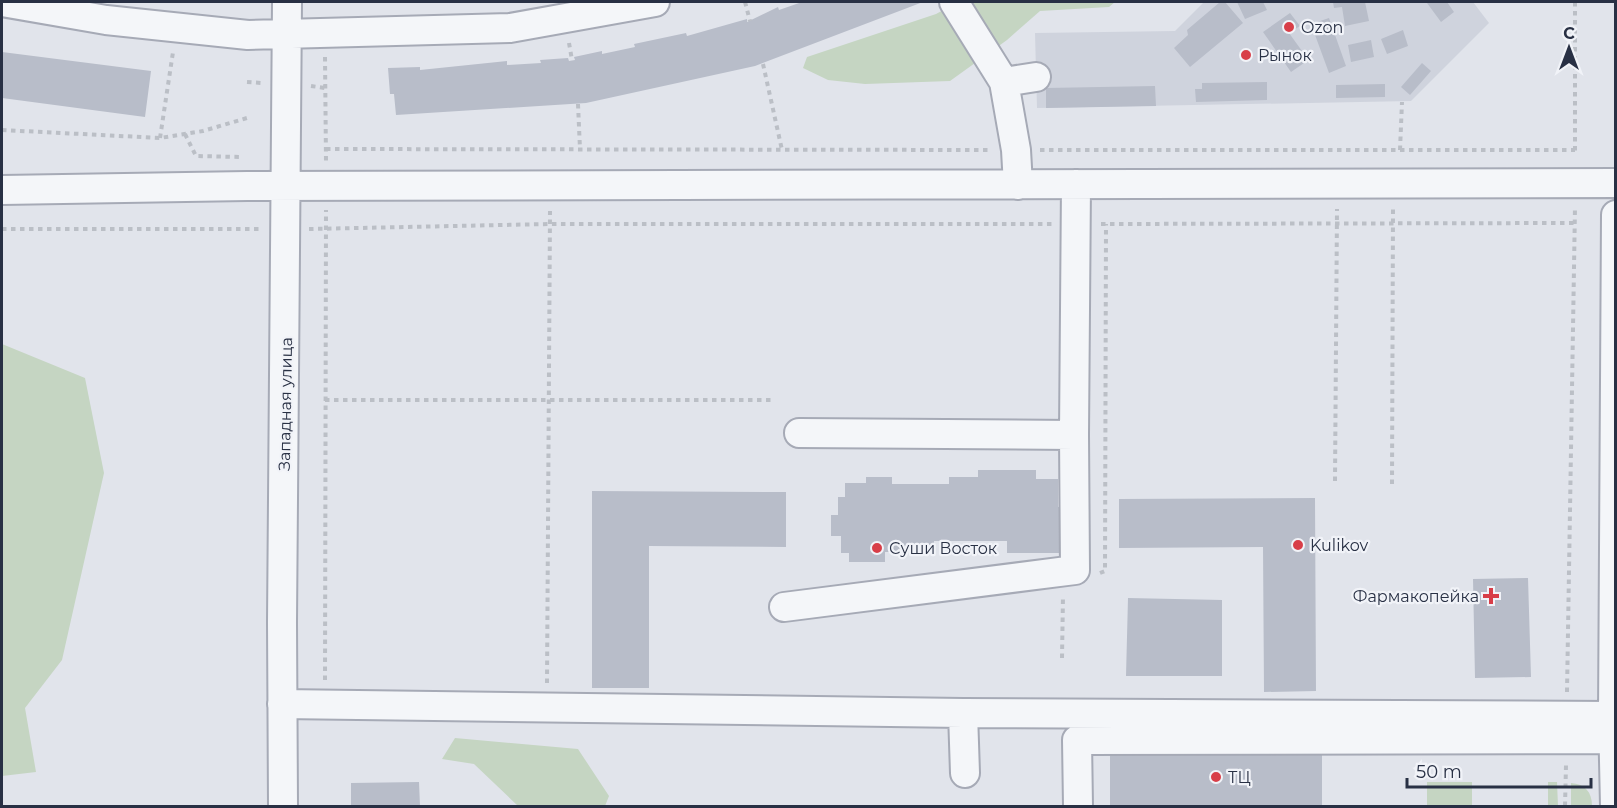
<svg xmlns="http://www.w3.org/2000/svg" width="1617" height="808" font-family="Montserrat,sans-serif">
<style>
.built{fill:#cfd3dd}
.green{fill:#c5d5c2}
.building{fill:#b8bdc9}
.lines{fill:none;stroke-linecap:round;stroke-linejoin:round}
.minor-casing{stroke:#a6aab6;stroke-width:32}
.path{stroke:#bbbfc6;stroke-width:4;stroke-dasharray:4.5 4.5;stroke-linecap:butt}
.minor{stroke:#f4f6f9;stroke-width:28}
.poi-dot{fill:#d83e48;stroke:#f1f3f8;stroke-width:2}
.labels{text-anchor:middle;stroke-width:4.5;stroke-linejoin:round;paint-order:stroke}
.poi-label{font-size:16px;fill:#283044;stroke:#f1f3f8;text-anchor:start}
.street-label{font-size:16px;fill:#283044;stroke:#f1f3f8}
</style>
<rect width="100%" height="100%" fill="#e1e4eb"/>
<path class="built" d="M1204,2H1473L1489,23L1411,101L1037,108L1035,33L1175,31Z"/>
<path class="green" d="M958,2H1115L1109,7L1040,11L1007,40L950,81L865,84L828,80L803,68L807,57L936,14Z
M2,344L85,378L104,473L62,660L25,708L36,772L2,776Z
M455,738L578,749L609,796L605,806H518L474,764L442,759Z
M1427,782H1472V806H1427Z
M1548,782H1557L1558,806H1548Z
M1571,783C1585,784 1592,792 1592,806H1571Z"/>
<path class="building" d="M802,2H923L755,66L586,103L396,115L394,94H390L388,68L420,67V70L507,61V65L541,63L540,60L568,58L569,61L575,60L574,57L602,51V54L635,47L634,44L686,33L687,36L747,19V22L778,7L779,10Z
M1220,2H1225L1243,23L1190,67L1174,48L1188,35L1187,30Z
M1237,2H1263L1267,10L1245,19Z
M1333,2H1365L1369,21L1345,26L1342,7L1334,8Z
M1447,2L1454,12L1441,22L1427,3Z
M1290,13L1300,26L1289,33L1302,51L1298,54L1304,63L1291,72L1263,32Z
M1329,18L1346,66L1329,73L1311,24Z
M1403,30L1408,46L1387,54L1381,39Z
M1371,40L1374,57L1351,62L1348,45Z
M2,52L151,71L145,117L2,98Z
M1422,63L1431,71L1410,95L1401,87Z
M1267,82V100L1196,102L1195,89H1202V83Z
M1385,84V97L1336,98V85Z
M1155,86L1156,106L1046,108V88Z
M978,470H1036V479H1058V507H1070V553H1007V541H934V552H885V562H849V553H841V536H831V515H838V497H845V483H866V477H892V484H949V477H978Z
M592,491L786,492V547L649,546V688H592Z
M1315,498L1316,691L1264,692L1263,547L1119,548V499Z
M1528,578L1531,677L1475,678L1473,579Z
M1128,598L1222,600V676H1126Z
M1322,746V806H1110V748Z
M419,782L420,806H351V783Z"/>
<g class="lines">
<defs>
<path id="minor" d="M2,2L106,20L248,35L510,28L655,2
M954,2L1004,82L1016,150L1018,185
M1004,82L1036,77
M2,190L247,186L1616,183
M799,433L1074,435L1076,184
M784,607L1075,570L1074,435
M282,704L963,713L1613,716
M963,713L965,773
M283,806L282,623L287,2
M1078,806L1077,740L1615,739
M1615,806L1613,716L1616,215"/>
</defs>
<use href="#minor" class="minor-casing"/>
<path class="path" d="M745,2L750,21
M1575,2V152
M569,43L572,60
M325,57L326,161
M763,64L782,150
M247,82L262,83
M311,86L325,88
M578,104L580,149
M2,130L160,138L203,131L247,118
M185,134L196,156L242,157
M160,138L173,52
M326,149L991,150
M1040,150H1575
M1400,150L1402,102
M1101,224L1574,223
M2,229H260
M309,229L550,224H1052
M325,400H775
M1335,481L1337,209
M1392,484L1393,208
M1100,573L1105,571L1106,224
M1062,658L1063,596
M325,680L326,210
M547,683L550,211
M1567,692L1575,207
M1565,806L1566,765"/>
<use href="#minor" class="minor"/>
</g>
<g class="poi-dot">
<circle cx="1289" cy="27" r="6"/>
<circle cx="1246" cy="55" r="6"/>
<circle cx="1298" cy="545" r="6"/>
<circle cx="877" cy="548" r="6"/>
<path d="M1488 587h6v6h6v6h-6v6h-6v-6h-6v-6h6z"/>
<circle cx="1216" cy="777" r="6"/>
</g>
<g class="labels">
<g class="poi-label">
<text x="1301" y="33">Ozon</text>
<text x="1258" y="61">Рынок</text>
<text x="1310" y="551">Kulikov</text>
<text x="889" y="554">Суши Восток</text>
<text x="1479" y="602" text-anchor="end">Фармакопейка</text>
<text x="1228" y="783">ТЦ</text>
</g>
<g class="street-label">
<text transform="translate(285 404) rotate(-89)" y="6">Западная улица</text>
</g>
</g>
<rect width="1617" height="808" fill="none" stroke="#283044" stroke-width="6"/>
<g transform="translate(1569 48)" stroke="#f1f3f8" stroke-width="4.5" paint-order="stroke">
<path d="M0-4.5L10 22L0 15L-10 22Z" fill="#283044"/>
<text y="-9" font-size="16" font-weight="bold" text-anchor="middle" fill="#283044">С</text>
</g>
<path d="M1407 778v9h184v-9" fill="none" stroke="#283044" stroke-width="3"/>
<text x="1416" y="778" font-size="18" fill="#283044" stroke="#f1f3f8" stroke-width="4.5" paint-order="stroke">50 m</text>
</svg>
